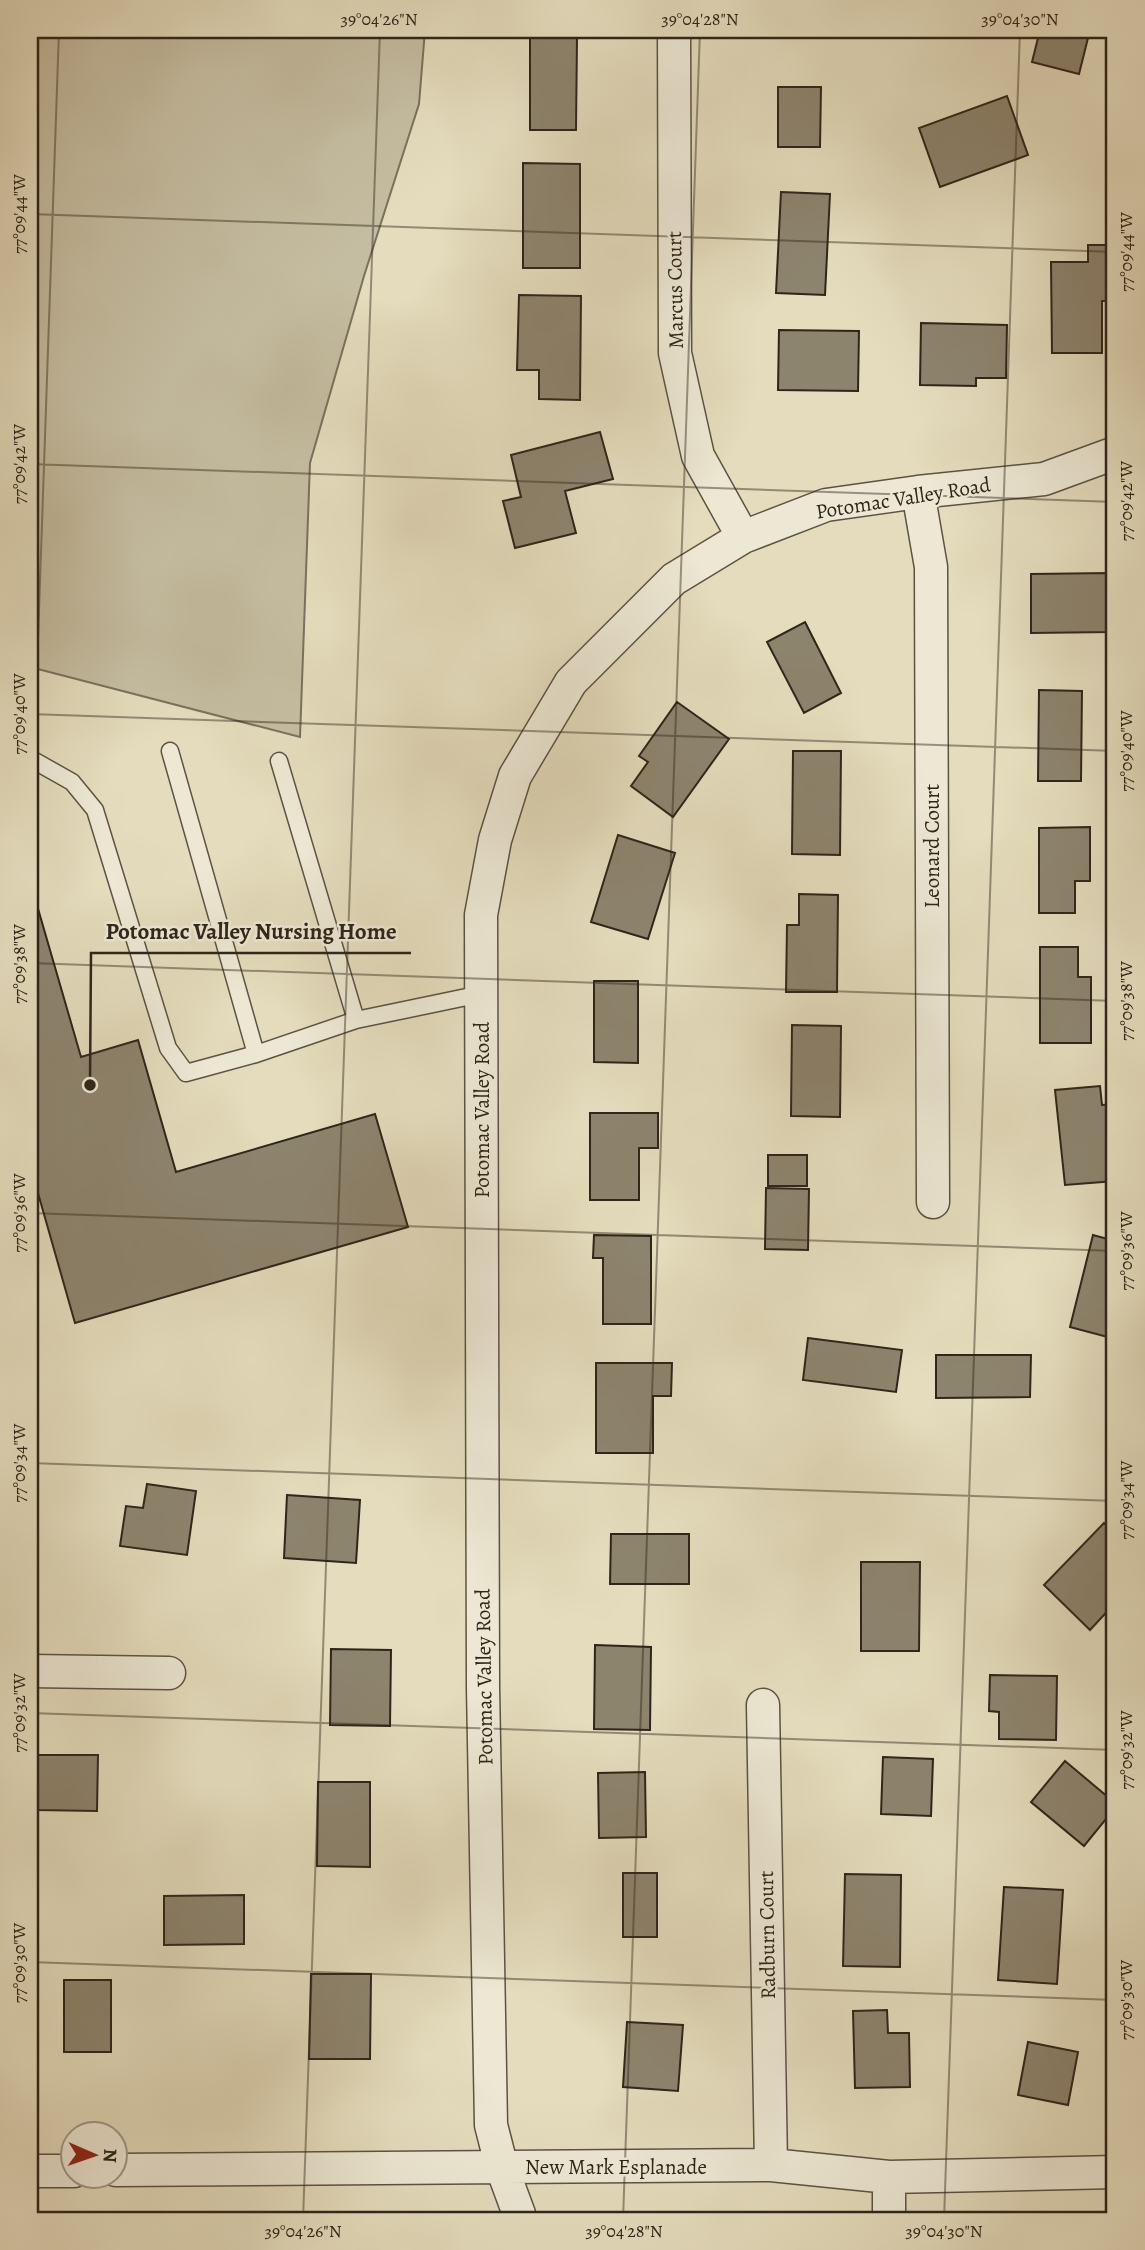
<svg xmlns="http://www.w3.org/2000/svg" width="1145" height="2250" font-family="Alegreya,serif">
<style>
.green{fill:#c5bda1;stroke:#7a715d;stroke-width:2}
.building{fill:#8d846e;stroke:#2f2519;stroke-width:2}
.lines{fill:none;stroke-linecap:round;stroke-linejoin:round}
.service-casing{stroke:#5c5342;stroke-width:19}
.minor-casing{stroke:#5c5342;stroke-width:35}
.service{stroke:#ede8d4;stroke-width:16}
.minor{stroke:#ede8d4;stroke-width:32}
.ticks{fill:none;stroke:#2f2519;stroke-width:2;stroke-opacity:0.45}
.labels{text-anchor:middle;stroke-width:5;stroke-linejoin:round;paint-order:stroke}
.street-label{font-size:21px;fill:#2f2519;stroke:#ede8d4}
.leader{fill:none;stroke:#2f2519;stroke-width:2.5}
.callout-dot{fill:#2f2519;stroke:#ede8d4;stroke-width:2.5}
.callout-label{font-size:23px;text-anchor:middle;font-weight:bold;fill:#2f2519;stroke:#ede8d4;stroke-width:5;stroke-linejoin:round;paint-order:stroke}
.neatline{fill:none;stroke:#2f2519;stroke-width:2.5}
.ticks-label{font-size:18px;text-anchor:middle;fill:#2f2519}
</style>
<rect width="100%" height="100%" fill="#e4dcbd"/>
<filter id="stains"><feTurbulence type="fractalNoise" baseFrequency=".00286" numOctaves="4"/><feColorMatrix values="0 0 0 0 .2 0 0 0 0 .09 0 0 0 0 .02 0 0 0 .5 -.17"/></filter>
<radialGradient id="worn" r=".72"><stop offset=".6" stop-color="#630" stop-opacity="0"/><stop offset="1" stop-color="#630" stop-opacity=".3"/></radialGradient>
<path class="green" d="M30,30H425L419,104L364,276L310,463L300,737L30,667Z"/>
<path class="building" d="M1040,30H1090L1079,74L1032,62Z
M530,38H577L576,130H530Z
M778,87H821L820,147H778Z
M1007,96L1028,155L940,187L919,128Z
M523,163L580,164V268H523Z
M781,192L830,194L825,295L776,293Z
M1088,245H1115V301H1102V353H1052L1051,262H1088Z
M519,295L581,296L580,400L539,399V370H517Z
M921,323L1007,325L1006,378H976V386L920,385Z
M779,330L859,331L858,391L778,390Z
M600,432L613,479L565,491L576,533L515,548L503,501L521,497L511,455Z
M1110,573L1111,632L1031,633V574Z
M805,622L841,693L804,713L767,642Z
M1039,690L1082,691L1081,781H1038Z
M677,702L729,739L673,817L631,786L648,762L639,756Z
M793,751H841L840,855L792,854Z
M1090,827V881H1075V913H1039V828Z
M618,835L675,853L648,939L591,922Z
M30,881L81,1057L138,1040L176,1172L375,1114L408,1227L75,1323L30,1165Z
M799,894L838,895L837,992H786L787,925H799Z
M1040,947H1078V977H1091V1043H1040Z
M594,981H638V1063L594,1062Z
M792,1025L841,1026L840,1117L791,1116Z
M1100,1086L1102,1105L1115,1104V1181L1065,1185L1055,1090Z
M590,1113H658V1148H639V1200H590Z
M768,1155H807V1186H768Z
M766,1188L809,1189L808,1250L765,1249Z
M594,1235L651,1236V1324H603V1258H593Z
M1093,1235L1115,1241V1339L1070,1327Z
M808,1338L902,1350L896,1392L803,1380Z
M936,1355H1031L1030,1397L936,1398Z
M596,1363H672L671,1396H653V1453H596Z
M147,1484L196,1491L187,1555L120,1546L126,1506L143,1508Z
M287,1495L360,1500L356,1563L284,1558Z
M30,1518H34L30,1566Z
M1104,1523L1115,1533V1603L1090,1630L1044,1585Z
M611,1534H689V1584H610Z
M861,1562H920L919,1651H861Z
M595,1645L651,1647L650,1730L594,1729Z
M331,1649L391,1650L390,1726L330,1725Z
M990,1675L1057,1676L1056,1740L999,1739V1712L989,1711Z
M37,1755H98L97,1811L36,1810Z
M883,1757L933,1759L931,1816L881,1814Z
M1065,1761L1115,1803V1808L1084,1846L1031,1802Z
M645,1772L646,1837L599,1838L598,1773Z
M318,1782H370V1867L317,1866Z
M623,1873H657V1937H623Z
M845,1874L901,1875L900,1967L843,1966Z
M1004,1887L1063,1890L1057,1984L998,1980Z
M244,1895V1944L164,1945V1896Z
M311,1974H371L370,2059H309Z
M64,1980H111V2052H64Z
M887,2010L888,2033H909L910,2087L855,2088L853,2011Z
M627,2022L683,2025L678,2091L623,2087Z
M1028,2042L1078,2052L1068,2105L1018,2095Z"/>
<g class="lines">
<defs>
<path id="service" d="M170,751L256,1054
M30,761L33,760L72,782L95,810L168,1048L186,1073L256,1054L356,1020L481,994
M279,761L356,1020"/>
<path id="minor" d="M674,30L675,353L698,456L743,537
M918,492L931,567L933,1202
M30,1671L169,1673
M763,1705L771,2165
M116,2170L771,2165L889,2177L1115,2172
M30,2171H74
M889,2177V2220
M519,2220V2214L502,2168L491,2125L483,1687L481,915L495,840L515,776L571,682L674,579L743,537L826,505L918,492L1044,479L1115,453"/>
</defs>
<use href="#service" class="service-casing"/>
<use href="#minor" class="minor-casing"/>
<use href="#service" class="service"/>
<use href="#minor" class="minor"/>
</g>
<path class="ticks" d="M30,214L1115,252M30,464L1115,502M30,714L1115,751M30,872L59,30M30,963L1115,1001M30,1213L1115,1251M30,1463L1115,1501M30,1713L1115,1750M30,1962L1115,2000M30,2212L264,2220M303,2220L380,30M623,2220L700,30M944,2220L1020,30"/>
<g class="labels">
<g class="street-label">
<text transform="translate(675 290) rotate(-91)" y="7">Marcus Court</text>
<text transform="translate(903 498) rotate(-9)" y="7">Potomac Valley Road</text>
<text transform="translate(932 846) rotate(-90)" y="7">Leonard Court</text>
<text transform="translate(482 1110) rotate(-90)" y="7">Potomac Valley Road</text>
<text transform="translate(484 1677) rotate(-91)" y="7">Potomac Valley Road</text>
<text transform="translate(767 1935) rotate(-91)" y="7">Radburn Court</text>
<text x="616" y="2174">New Mark Esplanade</text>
</g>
</g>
<path class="leader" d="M90 1085L91 953H411"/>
<circle class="callout-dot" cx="90" cy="1085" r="7"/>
<g class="callout-label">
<text x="251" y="939">Potomac Valley Nursing Home</text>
</g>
<rect width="1145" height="2250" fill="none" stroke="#e4dcbd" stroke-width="77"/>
<g transform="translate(94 2155) rotate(92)"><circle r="33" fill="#ede8d4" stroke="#a19a89" stroke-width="2"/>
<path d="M0-5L12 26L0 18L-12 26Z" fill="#8f2418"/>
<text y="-10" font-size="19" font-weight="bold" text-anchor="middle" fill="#2f2519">N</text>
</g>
<rect x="38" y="38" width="1068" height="2174" class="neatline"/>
<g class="ticks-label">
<text x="379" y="25">39°04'26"N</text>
<text x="700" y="25">39°04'28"N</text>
<text x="1020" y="25">39°04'30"N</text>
<text transform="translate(19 214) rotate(-90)" y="6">77°09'44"W</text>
<text transform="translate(1126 252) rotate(-90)" y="6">77°09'44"W</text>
<text transform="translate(19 464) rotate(-90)" y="6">77°09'42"W</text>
<text transform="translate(1126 501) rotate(-90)" y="6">77°09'42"W</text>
<text transform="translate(19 714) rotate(-90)" y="6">77°09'40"W</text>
<text transform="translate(1126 751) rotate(-90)" y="6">77°09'40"W</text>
<text transform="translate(19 964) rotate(-90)" y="6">77°09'38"W</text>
<text transform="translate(1126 1001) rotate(-90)" y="6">77°09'38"W</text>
<text transform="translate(19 1213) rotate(-90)" y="6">77°09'36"W</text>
<text transform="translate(1126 1251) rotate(-90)" y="6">77°09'36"W</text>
<text transform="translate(19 1463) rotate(-90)" y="6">77°09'34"W</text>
<text transform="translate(1126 1500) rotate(-90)" y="6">77°09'34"W</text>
<text transform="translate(19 1713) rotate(-90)" y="6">77°09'32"W</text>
<text transform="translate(1126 1750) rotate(-90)" y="6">77°09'32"W</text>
<text transform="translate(19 1963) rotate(-90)" y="6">77°09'30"W</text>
<text transform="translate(1126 2000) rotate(-90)" y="6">77°09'30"W</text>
<text x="303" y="2237">39°04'26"N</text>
<text x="624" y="2237">39°04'28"N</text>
<text x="944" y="2237">39°04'30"N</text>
</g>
<rect width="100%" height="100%" filter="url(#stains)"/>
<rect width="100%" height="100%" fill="url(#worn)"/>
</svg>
